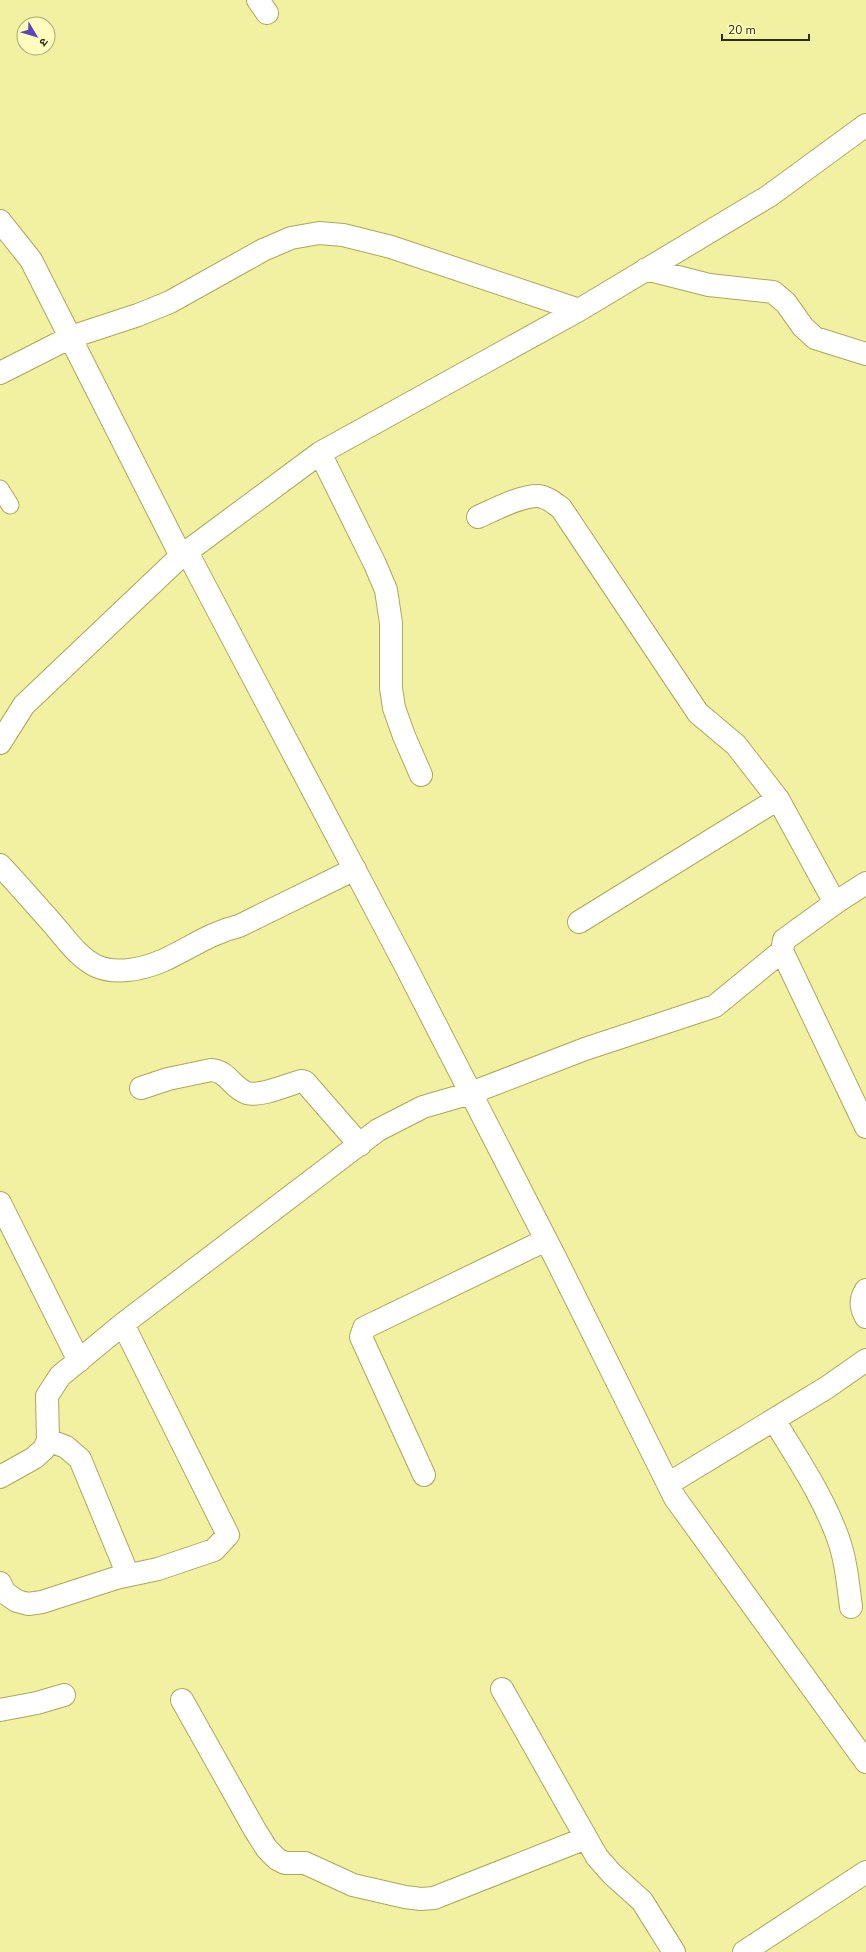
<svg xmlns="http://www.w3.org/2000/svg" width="866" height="1952" font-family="'Nunito Sans','Noto Sans Devanagari',sans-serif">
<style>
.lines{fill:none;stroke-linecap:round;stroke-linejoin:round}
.lane-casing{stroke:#aba85b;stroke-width:19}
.street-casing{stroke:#aba85b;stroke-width:24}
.lane{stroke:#fff;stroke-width:17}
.street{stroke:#fff;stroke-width:22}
</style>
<rect width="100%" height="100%" fill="#f2f0a1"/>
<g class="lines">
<defs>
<path id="lane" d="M0,489L10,505"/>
<path id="street" d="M258,0L267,13
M0,221L31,260L181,556
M646,269L709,285L773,292L786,303L803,327L815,338L866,354
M0,373L71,337L138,315L170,302L263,250L291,238L319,233L343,235L391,247L579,310
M320,453L375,564L386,590L391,623V688L394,708L404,736L421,775
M478,517C494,510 521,495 539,496C547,497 554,503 561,508L698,713L736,745L778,799L835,903
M187,552L403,961L557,1261L675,1498L866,1762
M0,743L24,705L181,556L320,453L579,310L769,196L866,125
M0,865C18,884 35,904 53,924C66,939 78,957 96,966C116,975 143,969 162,961C189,949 209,933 239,926L355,869
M579,922L778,799
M782,951L784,940L835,903L866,883
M141,1088L168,1079L211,1070C228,1071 232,1088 247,1093C260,1097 287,1085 301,1081L305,1082L360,1145
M0,1203L79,1361
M866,1290C860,1299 860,1307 866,1317
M774,1420C797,1458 823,1496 838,1538C846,1560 848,1584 851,1607
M48,1440L66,1447L80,1459L128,1575
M424,1475L361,1337L364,1328L546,1240
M0,1477L34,1458L44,1449L48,1440L47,1396L60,1376L123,1324L378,1130L423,1107L471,1093L585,1049L715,1006L782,951L866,1127
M668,1484L826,1388L866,1360
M0,1583L5,1593L17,1601L28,1604L42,1602L116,1578L158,1569L214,1550L228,1535L123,1324
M502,1689L597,1857L612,1874L642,1901L674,1952
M182,1700L255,1830L267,1849L277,1859L285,1863H305L353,1885L405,1897L421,1899L434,1898L586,1838
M0,1710L37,1703L64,1695
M744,1952L866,1872"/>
</defs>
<use href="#lane" class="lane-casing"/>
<use href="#street" class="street-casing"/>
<use href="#lane" class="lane"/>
<use href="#street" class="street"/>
</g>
<g transform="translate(36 36) rotate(128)"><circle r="19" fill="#fefcbe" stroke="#aaa976"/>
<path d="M0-3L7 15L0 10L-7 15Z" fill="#5c44bd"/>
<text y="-6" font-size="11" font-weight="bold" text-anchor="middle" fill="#2d2c0b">उ</text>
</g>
<path d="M722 34v6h87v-6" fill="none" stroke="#2d2c0b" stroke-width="2"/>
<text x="728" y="34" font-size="12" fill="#2d2c0b" stroke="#fefcbe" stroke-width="3" paint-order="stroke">20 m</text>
</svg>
